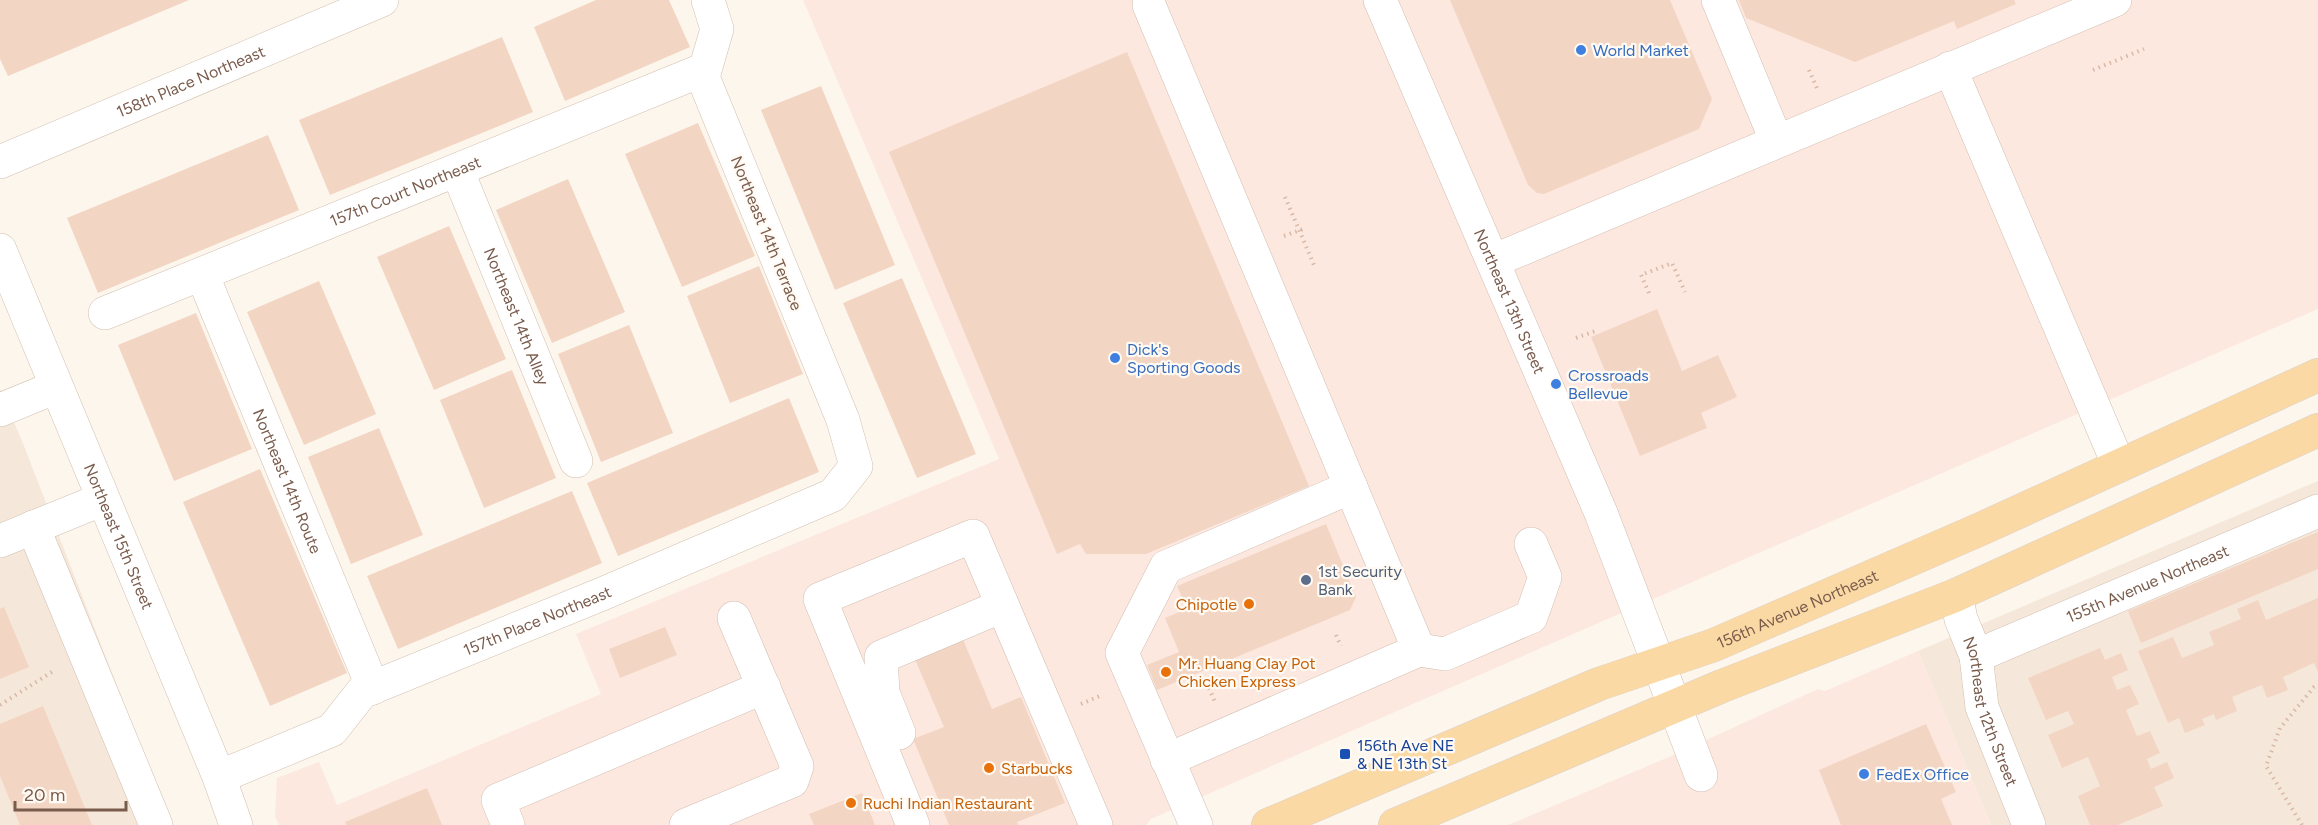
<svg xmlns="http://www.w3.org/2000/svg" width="2318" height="825" font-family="Figtree,sans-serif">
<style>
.residential{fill:#f5e8da}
.commercial{fill:#fde8e0}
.building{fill:#f3d5c3}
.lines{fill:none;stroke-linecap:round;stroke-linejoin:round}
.minor-casing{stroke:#d1beb0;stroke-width:34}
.major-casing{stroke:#dad1cd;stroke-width:34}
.path{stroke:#d9b8a5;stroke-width:4;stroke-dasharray:1.5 4.5;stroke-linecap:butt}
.minor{stroke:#fff;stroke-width:33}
.major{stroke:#fbd9a5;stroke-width:33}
.shop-dot{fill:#3f7fe0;stroke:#fffaf3;stroke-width:2}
.service-dot{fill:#5c6f8a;stroke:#fffaf3;stroke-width:2}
.food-dot{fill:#e8710a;stroke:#fffaf3;stroke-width:2}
.transit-dot{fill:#1a4fb4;stroke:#fffaf3;stroke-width:2}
.labels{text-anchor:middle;stroke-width:4.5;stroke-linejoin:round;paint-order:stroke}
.shop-label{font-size:16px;fill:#366cbe;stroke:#fffaf3;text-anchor:start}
.street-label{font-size:16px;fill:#7a5c4d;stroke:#fffaf3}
.service-label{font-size:16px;fill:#4e5e75;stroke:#fffaf3;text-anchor:start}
.food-label{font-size:16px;fill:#c56008;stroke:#fffaf3;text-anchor:start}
.transit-label{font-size:16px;fill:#164399;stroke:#fffaf3;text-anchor:start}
</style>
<rect width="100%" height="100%" fill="#fdf6ec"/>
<path class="residential" d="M0,389L24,446L171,825H0Z
M2318,481V825H1991L1918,651Z"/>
<path class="commercial" d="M803,0H2318V309L1413,704L1151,819L1146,825H279L275,816L277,778L319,762L337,805L601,694L576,634L999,459Z
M1918,651L1991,825H1508L1669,757L1818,689L1825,691Z"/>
<path class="building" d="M0,0H189L8,76L0,59Z
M596,0H669L690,47L565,101L534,27Z
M1450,0H1670L1712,99L1699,129L1544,194L1537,193L1528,185Z
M1739,0H2014L2016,4L1957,29L1954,21L1855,62L1746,18Z
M502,37L533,112L330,195L299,120Z
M1127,52L1309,486L1146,554H1086L1080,544L1057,554L889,152Z
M821,86L895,265L835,290L761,110Z
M698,123L755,256L682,287L625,154Z
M268,135L299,210L98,293L67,218Z
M568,179L625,312L552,343L496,210Z
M449,226L506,359L434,390L377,257Z
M759,266L803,374L730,403L687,296Z
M902,278L976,454L917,478L843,303Z
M319,281L376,414L304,445L247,312Z
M1657,309L1682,371L1718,355L1737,397L1701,413L1707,428L1640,456L1591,337Z
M196,313L252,449L174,481L118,345Z
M629,325L673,433L601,462L558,354Z
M512,370L556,478L484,508L440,400Z
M789,398L819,472L618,556L587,483Z
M379,428L423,535L351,564L308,457Z
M260,469L347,673L270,706L183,502Z
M572,491L602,563L398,649L367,576Z
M1326,524L1356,597L1350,610L1157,690L1147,665L1179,652L1165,618L1187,609L1177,586Z
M2318,532V569L2141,643L2128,611Z
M2318,598V672L2314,663L2283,677L2288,690L2267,698L2262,685L2232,697L2237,711L2216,720L2214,714L2202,719L2205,725L2185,733L2179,718L2168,723L2138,651L2173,637L2182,658L2214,645L2209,632L2241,619L2237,609L2258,600L2266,620Z
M4,607L29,667L0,679V609Z
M665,627L677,655L620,678L609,649Z
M962,637L992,709L1021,697L1065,803L1017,822L1018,825H949L913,739L944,727L914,657Z
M2100,648L2105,660L2121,653L2128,670L2112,677L2117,690L2130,685L2139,704L2126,710L2137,736L2150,731L2160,753L2147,759L2151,769L2167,762L2174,778L2154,787L2163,806L2118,825H2090L2078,796L2100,786L2088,757L2062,768L2048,735L2074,724L2068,711L2046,720L2028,678Z
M43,706L76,786L92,825H20L0,776V724Z
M1926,724L1956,792L1941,799L1952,825H1841L1819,770Z
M427,788L442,825H346L345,822Z
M862,793L875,825H814L809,814Z"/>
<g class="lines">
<defs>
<g id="minor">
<path id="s1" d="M1380,0L1601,513L1701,775"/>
<path d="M1718,0L1776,140"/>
<path d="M1149,5L1419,650"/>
<path d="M1950,68L2119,466"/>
<path id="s2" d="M0,162L382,0"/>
<path id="s3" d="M457,170L576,461"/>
<path id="s4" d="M0,250L219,777L236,825"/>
<path d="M1493,261L2115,0"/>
<path id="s5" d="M202,274L373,688"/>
<path id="s6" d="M105,313L705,69"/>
<path d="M0,410L56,387"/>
<path d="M33,527L156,825"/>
<path d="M0,541L103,499"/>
<path id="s7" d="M1956,595L1961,619L1976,656L1982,707L2029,825"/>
<path id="s8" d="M1976,656L2318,511"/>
<path d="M899,733L883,693L881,657L1002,606"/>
<path d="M1167,760L1419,650L1445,654L1531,617L1545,577L1531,544"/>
<path id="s9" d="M219,777L332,730L362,692L602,594L833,495L856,466L843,420L703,77L717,29L708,0"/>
<path d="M508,825L498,800L764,687"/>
<path d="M686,825L792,781L797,766L734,618"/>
<path d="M913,825L820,599L973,536L1096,825"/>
<path d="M1196,825L1122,653L1166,567L1351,487"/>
</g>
<g id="major">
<path id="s10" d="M1268,825L1599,684L1714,645L1983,528L2318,375"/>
<path d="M1395,825L1722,686L1956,595L2318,430"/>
</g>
</defs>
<use href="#minor" class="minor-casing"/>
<use href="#major" class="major-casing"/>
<path class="path" d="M1809,70L1817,88
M2093,70L2144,49
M1285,197L1314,265
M1284,236L1306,228
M1649,293L1641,275L1672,263L1685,292
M1576,338L1595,331
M1336,635L1341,646
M1209,688L1215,702
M1081,704L1102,695
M0,705L55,670
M2302,825L2266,766L2280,728L2314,687L2318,685"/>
<use href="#minor" class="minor"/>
<use href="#major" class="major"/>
</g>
<g class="shop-dot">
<circle cx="1581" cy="50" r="6"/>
<circle cx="1115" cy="358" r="6"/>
<circle cx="1556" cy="384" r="6"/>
<circle cx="1864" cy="774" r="6"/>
</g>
<circle class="service-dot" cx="1306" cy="580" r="6"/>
<g class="food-dot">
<circle cx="1249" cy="604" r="6"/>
<circle cx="1166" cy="672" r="6"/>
<circle cx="989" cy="768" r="6"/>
<circle cx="851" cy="803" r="6"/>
</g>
<rect class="transit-dot" x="1339" y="748" width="12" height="12" rx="3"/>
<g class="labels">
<g class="shop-label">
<text x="1593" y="56">World Market</text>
<text x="1127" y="355">Dick's<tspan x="1127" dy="18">Sporting Goods</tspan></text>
<text x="1568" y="381">Crossroads<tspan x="1568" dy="18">Bellevue</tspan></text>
<text x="1876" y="780">FedEx Office</text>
</g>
<g class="street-label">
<text dy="6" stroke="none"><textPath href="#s2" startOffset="207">158th Place Northeast</textPath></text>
<text dy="6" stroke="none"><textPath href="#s6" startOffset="324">157th Court Northeast</textPath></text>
<text transform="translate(767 233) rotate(68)" y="6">Northeast 14th Terrace</text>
<text dy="6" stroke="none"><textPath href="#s1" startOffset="328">Northeast 13th Street</textPath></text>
<text dy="6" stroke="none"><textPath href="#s3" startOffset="158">Northeast 14th Alley</textPath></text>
<text dy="6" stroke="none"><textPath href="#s5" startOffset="224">Northeast 14th Route</textPath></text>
<text dy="6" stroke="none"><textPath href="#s4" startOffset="310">Northeast 15th Street</textPath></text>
<text dy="6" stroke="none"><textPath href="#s8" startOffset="186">155th Avenue Northeast</textPath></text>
<text dy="6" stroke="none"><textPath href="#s10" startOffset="572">156th Avenue Northeast</textPath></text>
<text dy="6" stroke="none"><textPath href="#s9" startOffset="360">157th Place Northeast</textPath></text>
<text dy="6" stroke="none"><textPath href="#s7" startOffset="122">Northeast 12th Street</textPath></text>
</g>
<g class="service-label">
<text x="1318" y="577">1st Security<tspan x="1318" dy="18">Bank</tspan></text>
</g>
<g class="food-label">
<text x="1237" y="610" text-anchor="end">Chipotle</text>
<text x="1178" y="669">Mr. Huang Clay Pot<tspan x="1178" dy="18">Chicken Express</tspan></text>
<text x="1001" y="774">Starbucks</text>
<text x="863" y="809">Ruchi Indian Restaurant</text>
</g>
<g class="transit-label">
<text x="1357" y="751">156th Ave NE<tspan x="1357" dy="18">&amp; NE 13th St</tspan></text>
</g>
</g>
<path d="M15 801v9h111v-9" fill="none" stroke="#7a5c4d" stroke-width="3"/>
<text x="24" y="801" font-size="18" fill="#7a5c4d" stroke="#fffaf3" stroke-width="4.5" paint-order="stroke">20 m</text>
</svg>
